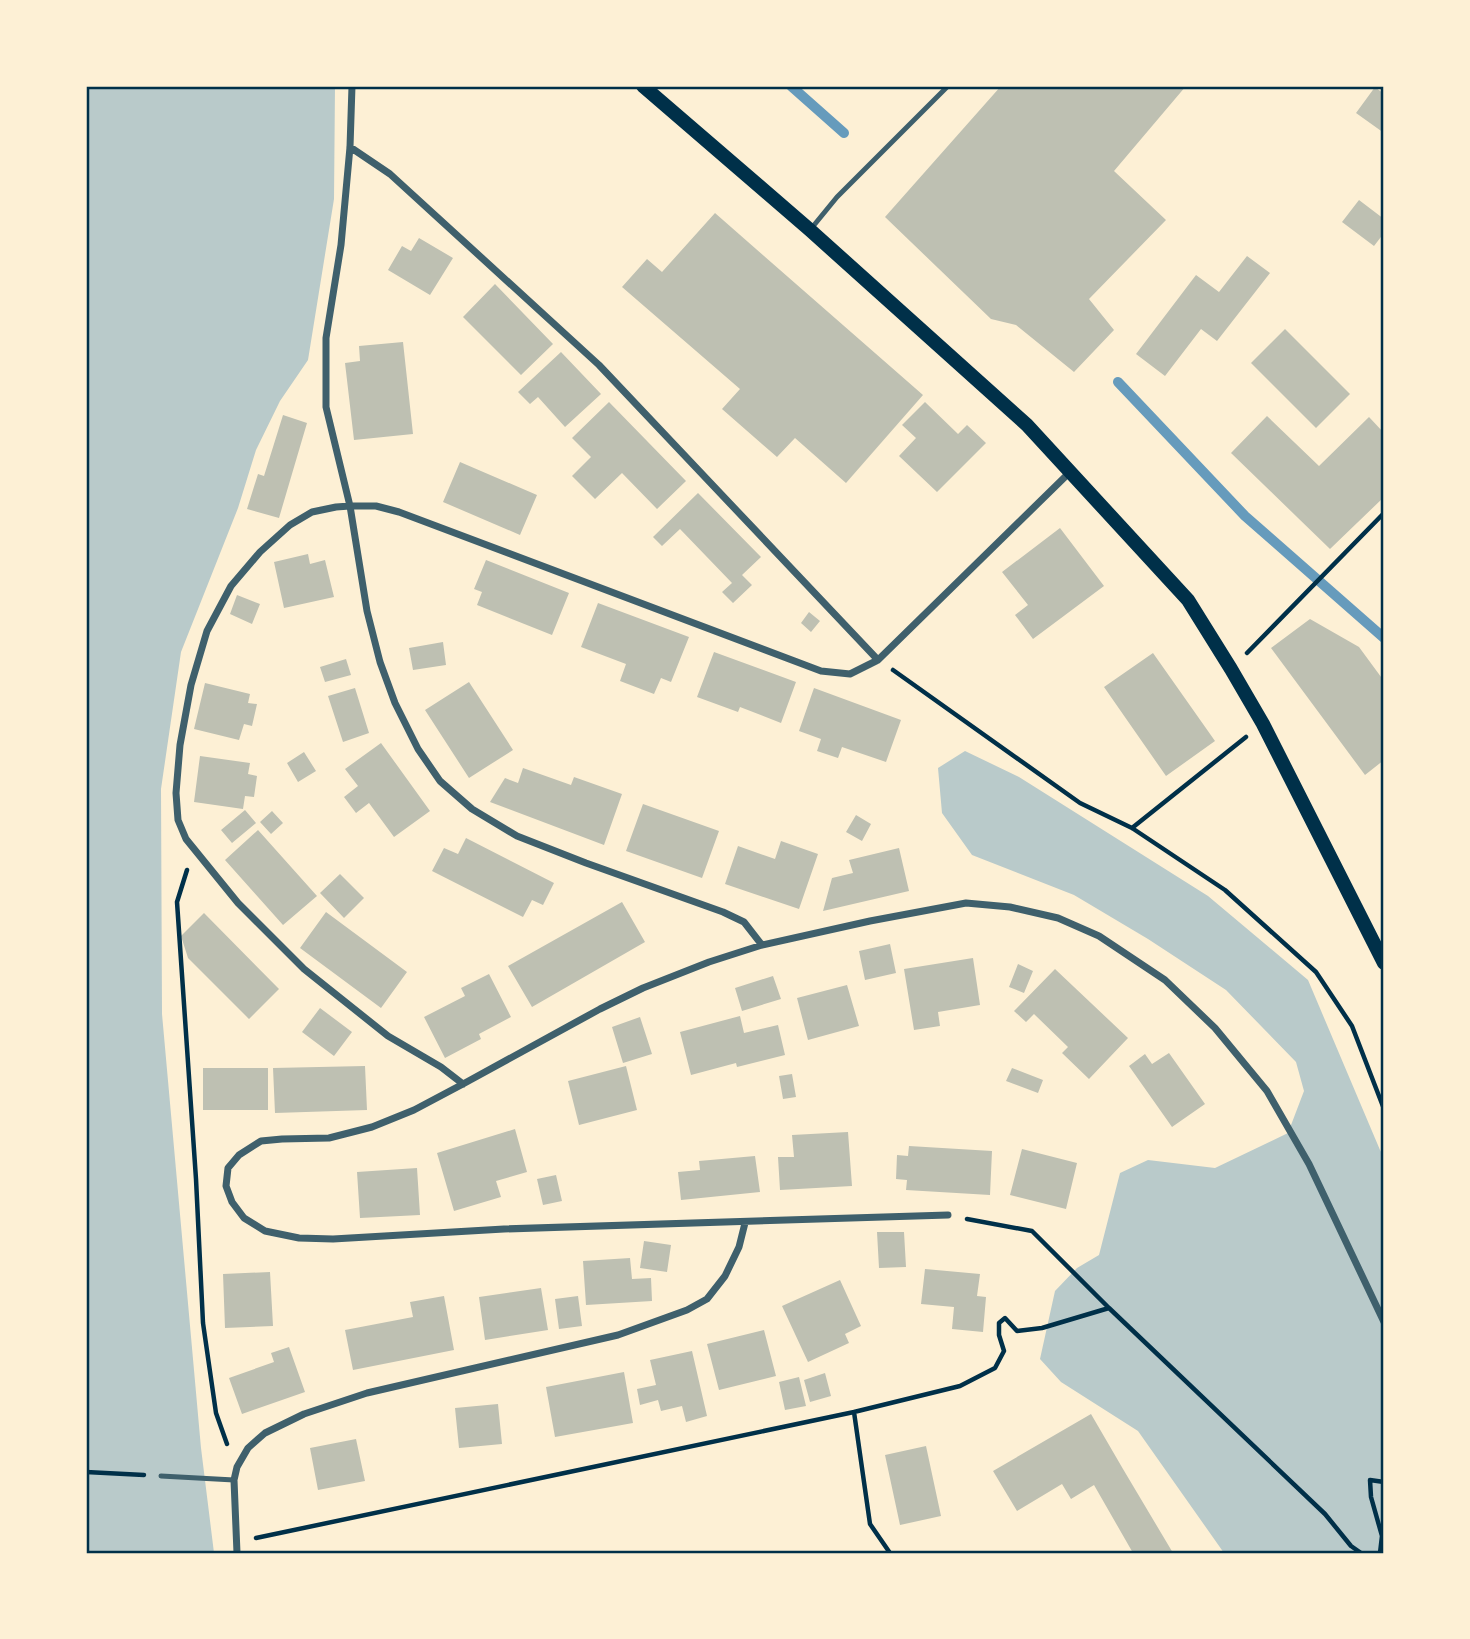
<svg xmlns="http://www.w3.org/2000/svg" width="1470" height="1639" font-family="'Fira Sans Condensed',sans-serif">
<style>
.green{fill:#b9caca}
.lines{fill:none;stroke-linecap:round;stroke-linejoin:round}
.stream{stroke:#669bbc;stroke-width:10}
.building{fill:#bec0b2}
.path{stroke:#003049;stroke-width:4.5}
.service{stroke:#3f606c;stroke-width:5}
.minor{stroke:#3f606c;stroke-width:7}
.secondary{stroke:#003049;stroke-width:14}
.neatline{fill:none;stroke:#003049;stroke-width:2.5}
</style>
<rect width="100%" height="100%" fill="#fdf0d5"/>
<path class="green" d="M86,86H335L334,199L308,360L280,401L256,450L238,508L181,652L161,789L162,1014L201,1448L214,1553H86Z
M965,751L1019,777L1208,896L1308,980L1380,1150L1384,1157V1553H1224L1138,1431L1061,1382L1040,1359L1055,1291L1077,1268L1099,1255L1120,1173L1148,1160L1215,1168L1288,1133L1304,1091L1296,1062L1226,990L1148,939L1074,895L972,855L942,813L938,768Z"/>
<g class="lines">
<path class="stream" d="M791,86L844,133
M1118,382L1245,516L1384,638"/>
</g>
<path class="building" d="M1001,86H1186L1114,171L1166,220L1089,299L1114,330L1074,372L1016,325L991,319L885,217Z
M1375,87L1384,94V133L1356,113Z
M1359,200L1384,219V233L1374,246L1342,222Z
M715,213L923,395L846,483L795,438L777,457L722,409L740,389L622,287L647,259L662,272Z
M419,238L453,258L430,295L388,270L402,246L411,251Z
M1247,256L1270,273L1217,341L1201,329L1165,376L1136,354L1196,275L1219,292Z
M495,284L553,344L521,375L463,317Z
M1285,329L1350,394L1316,428L1251,363Z
M403,342L413,434L354,440L345,363L360,361L359,346Z
M561,352L601,394L565,427L538,397L530,404L518,392Z
M609,402L686,481L657,509L622,473L595,499L572,476L591,457L572,438Z
M925,402L958,434L967,425L986,443L937,492L899,456L916,438L902,425Z
M283,415L307,423L279,518L247,509L258,474L264,476Z
M1267,416L1319,466L1369,417L1384,433V497L1330,549L1231,453Z
M460,462L537,495L520,535L443,502Z
M698,493L761,557L742,575L752,585L733,603L722,592L732,583L680,529L662,546L653,537Z
M1060,528L1104,586L1033,639L1015,615L1028,605L1002,572Z
M308,554L310,564L325,560L334,597L284,608L274,562Z
M486,560L569,593L552,635L477,605L482,592L474,589Z
M237,595L260,604L252,624L230,614Z
M598,603L689,637L671,682L661,678L654,694L620,681L626,664L581,647Z
M809,612L820,621L811,632L801,623Z
M1310,619L1359,647L1384,681V760L1365,775L1271,648Z
M443,642L446,665L413,670L409,648Z
M714,652L796,682L781,723L740,707L738,712L697,697Z
M1153,653L1215,741L1166,776L1104,687Z
M346,659L351,675L325,682L320,667Z
M469,682L513,750L469,778L425,710Z
M205,683L250,694L248,703L257,704L252,726L244,724L239,740L194,729Z
M355,688L369,733L343,742L328,696Z
M814,688L901,720L886,762L842,747L838,758L817,751L821,739L799,731Z
M381,743L430,811L394,837L369,803L356,813L344,797L358,786L345,769Z
M304,752L316,771L298,782L287,763Z
M200,756L250,763L248,774L257,776L254,797L245,796L243,809L194,802Z
M523,768L571,785L574,777L622,794L604,845L490,802L505,778L518,783Z
M643,804L719,831L702,878L626,851Z
M245,810L256,823L232,843L221,830Z
M272,811L283,823L271,834L260,822Z
M856,815L871,824L862,841L846,832Z
M258,830L317,896L283,925L225,860Z
M466,838L554,883L543,905L532,900L523,917L432,871L444,848L458,854Z
M781,841L818,854L799,909L725,884L738,846L775,859Z
M899,848L909,891L823,911L832,878L853,873L849,860Z
M340,874L364,898L344,918L320,893Z
M622,902L645,942L532,1007L508,966Z
M326,912L407,972L381,1008L300,948Z
M204,913L279,989L249,1019L188,958L181,936Z
M890,944L896,973L865,980L859,951Z
M973,958L980,1005L938,1012L940,1026L914,1030L904,969Z
M1018,964L1033,971L1024,993L1009,987Z
M1055,969L1128,1038L1089,1079L1062,1053L1068,1047L1034,1014L1026,1022L1014,1011Z
M489,974L511,1017L479,1034L481,1039L445,1058L424,1017L465,996L461,988Z
M773,976L781,999L742,1011L735,988Z
M847,985L859,1026L808,1040L797,998Z
M320,1008L352,1032L334,1056L302,1032Z
M740,1016L744,1033L778,1025L785,1055L737,1067L736,1063L691,1075L680,1032Z
M640,1017L652,1054L623,1063L612,1027Z
M1169,1053L1205,1104L1172,1127L1129,1066L1145,1054L1152,1064Z
M365,1066L367,1110L275,1113L273,1068Z
M626,1066L637,1110L579,1125L568,1081Z
M203,1068H268V1110H203Z
M1012,1068L1043,1080L1038,1093L1006,1081Z
M792,1074L796,1097L783,1099L779,1076Z
M515,1129L527,1172L496,1181L501,1197L454,1211L437,1153Z
M848,1132L852,1186L780,1190L778,1157H794L792,1135Z
M909,1146L992,1151L990,1195L906,1190L907,1180L896,1179L897,1155L908,1156Z
M1022,1149L1077,1163L1066,1209L1010,1195Z
M755,1156L760,1192L681,1200L678,1172L700,1170L699,1161Z
M417,1168L420,1215L360,1218L357,1172Z
M556,1175L562,1201L543,1205L537,1179Z
M877,1232H904L906,1267L879,1268Z
M644,1241L671,1245L667,1272L640,1268Z
M630,1258L632,1279L651,1278L652,1301L586,1305L583,1261Z
M925,1269L980,1274L977,1296L986,1297L983,1332L952,1329L954,1307L921,1304Z
M270,1272L273,1326L225,1328L223,1274Z
M840,1280L861,1326L845,1334L849,1343L808,1362L782,1306Z
M541,1288L548,1330L485,1340L479,1297Z
M444,1296L454,1350L353,1370L345,1330L413,1317L410,1302Z
M578,1296L582,1326L559,1329L555,1299Z
M764,1330L776,1376L719,1390L707,1344Z
M289,1347L305,1392L242,1414L229,1378L274,1362L271,1353Z
M692,1351L707,1416L686,1422L682,1406L661,1411L658,1400L640,1405L637,1389L656,1385L650,1360Z
M624,1372L633,1423L555,1437L546,1387Z
M825,1373L831,1396L810,1402L804,1380Z
M799,1377L806,1406L785,1410L779,1382Z
M498,1404L502,1444L459,1448L455,1408Z
M1091,1414L1123,1469L1173,1553H1133L1094,1485L1071,1499L1062,1484L1017,1511L993,1471Z
M356,1439L365,1481L318,1490L310,1448Z
M926,1446L941,1516L900,1525L885,1455Z"/>
<g class="lines">
<path class="path" d="M1247,653L1384,513
M893,670L1080,803L1132,828L1225,890L1316,972L1352,1026L1384,1109
M1132,828L1246,737
M187,870L177,902L196,1179L203,1323L216,1413L227,1444
M967,1219L1032,1231L1109,1308L1325,1514L1351,1546L1361,1553
M86,1472L144,1475
M256,1538L854,1412
M890,1553L870,1524L854,1412L960,1386L995,1368L1004,1351L999,1335V1323L1005,1318L1017,1331L1042,1328L1109,1308
M1380,1553L1382,1536L1371,1497L1370,1480L1384,1482"/>
<path class="service" d="M810,230L837,197L948,86
M161,1476L234,1480"/>
<path class="minor" d="M352,86L350,147L341,245L326,338V407L350,506L367,611L380,662L395,703L418,749L440,781L472,809L517,836L586,863L723,912L744,922L762,945
M350,147L390,174L599,365L878,660
M463,1084L441,1067L388,1036L304,969L238,903L186,839L178,820L176,793L180,745L191,685L207,631L231,586L260,552L290,525L312,512L336,507L350,506H376L399,512L821,671L850,674L878,660L1070,472
M948,1215L504,1229L333,1239L299,1238L265,1231L244,1218L232,1202L226,1186L228,1168L239,1155L261,1141L282,1139L329,1138L372,1127L414,1110L463,1084L600,1009L643,988L709,962L762,945L870,921L966,903L1010,907L1058,918L1099,936L1165,980L1215,1028L1267,1091L1309,1164L1384,1322
M237,1553L234,1480L237,1467L248,1448L265,1433L304,1414L367,1393L618,1335L687,1310L707,1299L725,1276L739,1247L745,1223"/>
<path class="secondary" d="M643,86L810,230L1027,425L1188,600L1231,669L1263,724L1384,963"/>
</g>
<rect width="1470" height="1639" fill="none" stroke="#fdf0d5" stroke-width="175"/>
<rect x="88" y="88" width="1294" height="1464" class="neatline"/>
</svg>
